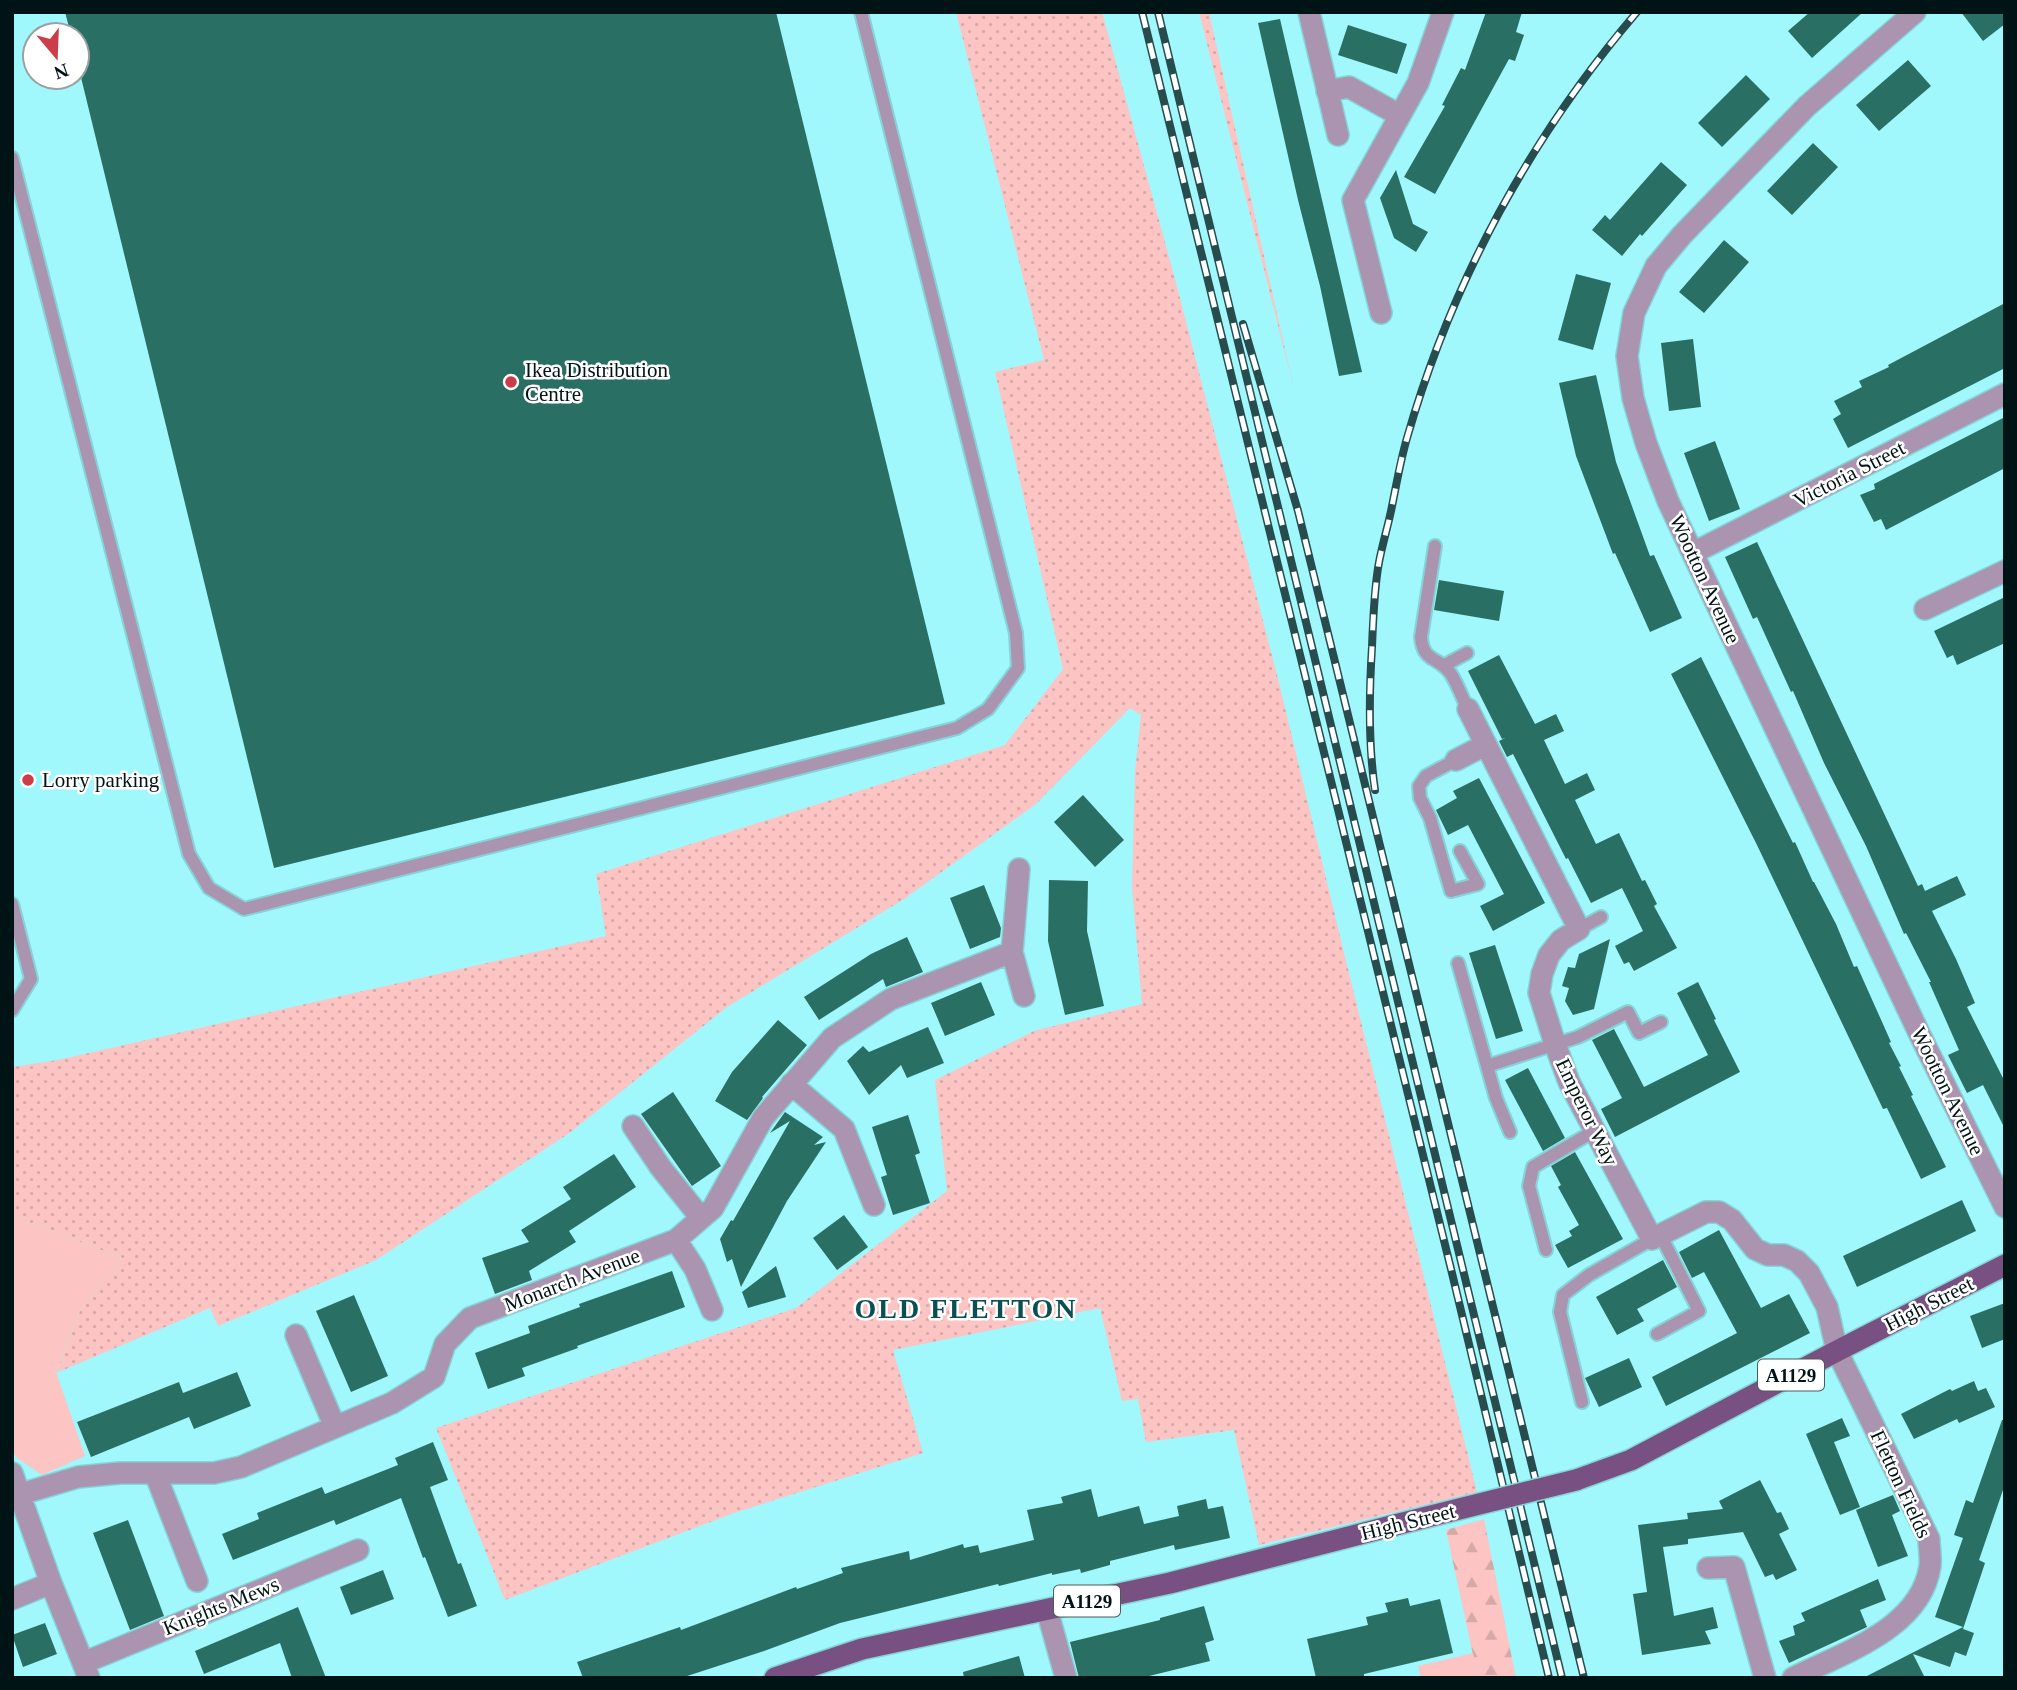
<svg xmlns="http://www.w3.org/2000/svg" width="2017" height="1690" font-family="Georgia,serif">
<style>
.grass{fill:url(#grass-dots)}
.forest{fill:url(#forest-firs)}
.park{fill:#fcc5c3}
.building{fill:#2a6f64}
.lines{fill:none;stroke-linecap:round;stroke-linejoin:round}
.lane-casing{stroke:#86d3d7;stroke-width:16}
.street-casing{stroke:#86d3d7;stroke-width:24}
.primary-casing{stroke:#86d3d7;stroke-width:24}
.lane{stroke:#ab94b0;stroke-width:12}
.street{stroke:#ab94b0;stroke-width:21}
.primary{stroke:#785081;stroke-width:21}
.rail-casing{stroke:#284c4e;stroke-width:8}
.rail{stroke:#fff;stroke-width:5;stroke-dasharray:16;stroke-linecap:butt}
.primary-bridge-casing{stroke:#86d3d7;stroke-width:24;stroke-linecap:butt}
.primary-bridge{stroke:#785081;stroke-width:21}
.poi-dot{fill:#cc3c49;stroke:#fff;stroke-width:2.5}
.labels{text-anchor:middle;stroke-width:5;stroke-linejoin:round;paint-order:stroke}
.shield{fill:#fff;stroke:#4c5a5b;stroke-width:2}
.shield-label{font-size:19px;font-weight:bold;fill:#001315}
.poi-label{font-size:21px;fill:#001315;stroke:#fff;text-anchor:start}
.street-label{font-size:21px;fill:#001315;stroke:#fff}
.district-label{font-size:28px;font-weight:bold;letter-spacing:2px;fill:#094f53;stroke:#fff}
</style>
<defs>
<pattern id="grass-dots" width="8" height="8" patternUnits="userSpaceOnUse" patternTransform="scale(1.75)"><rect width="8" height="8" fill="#fcc5c3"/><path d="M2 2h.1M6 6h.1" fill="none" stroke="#d6a8a7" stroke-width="1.8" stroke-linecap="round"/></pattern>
<pattern id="forest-firs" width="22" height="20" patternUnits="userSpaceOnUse" patternTransform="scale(1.75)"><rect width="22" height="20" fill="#fcc5c3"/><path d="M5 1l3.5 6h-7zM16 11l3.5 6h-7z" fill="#d6a8a7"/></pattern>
</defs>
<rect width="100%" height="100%" fill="#a0f7fc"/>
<path class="grass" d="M956,12H1102L1175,279L1278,679L1345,957L1477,1492L1259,1545L1234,1430L1146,1442L1138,1399L1122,1401L1100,1308L893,1350L923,1453L734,1513L505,1600L436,1428L796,1308L947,1191L935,1080L1034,1031L1142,1004L1132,887L1135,772L1141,715L1130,708L1036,804L904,899L727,1007L568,1134L376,1260L218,1326L210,1308L56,1373L80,1311L122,1258L12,1216V1067L58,1060L606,936L596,874L1005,745L1063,669L995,372L1044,360Z
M1199,12H1209L1212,26L1294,389Z"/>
<path class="forest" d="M1484,1519L1516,1678H1478L1446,1530Z"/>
<path class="park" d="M12,1216L122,1258L80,1311L56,1372L85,1456L42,1475L17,1458L12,1450Z
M1473,1653L1478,1678H1421L1418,1666Z"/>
<path class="building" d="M65,12H776L945,704L274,868L77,61V35H71Z
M1486,12H1522L1516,32L1524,35L1515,61L1509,59L1435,194L1404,177L1445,106L1442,105L1461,68L1465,70Z
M1810,12H1863L1812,58L1788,31Z
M1961,12H2005V24L1983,41Z
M1280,19L1362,372L1339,376L1320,286L1298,200L1258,23Z
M1348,25L1407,44L1397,74L1338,55Z
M1908,60L1931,86L1879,131L1856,105Z
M1746,75L1770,99L1722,147L1698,123Z
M1813,143L1838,167L1792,215L1767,191Z
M1661,162L1687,185L1642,236L1640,234L1622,256L1592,230L1605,215L1610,220Z
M1396,170L1413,224L1428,232L1416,252L1394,238L1380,198Z
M1724,240L1749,262L1704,313L1679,292Z
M1576,274L1611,283L1593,350L1558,340Z
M2005,303V368L1848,448L1833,419L1841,414L1834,401L1862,387L1859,381L1889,367L1888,365Z
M1693,339L1701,407L1669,411L1661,343Z
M1596,375L1616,462L1650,556L1654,555L1682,618L1650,632L1615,553L1613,554L1576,456L1559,383Z
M2005,417V468L1886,530L1881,519L1874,522L1860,495L1875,489L1874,484Z
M1715,441L1740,509L1709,521L1684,453Z
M1757,542L1918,886L1922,884L1925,891L1957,876L1966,895L1932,911L1956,959L1975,1003L1967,1007L2005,1082V1129L1983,1085L1967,1093L1948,1055L1959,1050L1929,982H1931L1906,933L1904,934L1866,846L1824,763L1793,691L1791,692L1757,617L1753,619L1725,557Z
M1439,580L1504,591L1499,621L1434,610Z
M2005,597V643L1957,665L1953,655L1947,658L1934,631Z
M1499,655L1535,724L1556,714L1564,731L1544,740L1565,784L1587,773L1595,790L1575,800L1596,844L1619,833L1642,881L1645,880L1657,904L1654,906L1677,948L1634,971L1629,962L1624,964L1615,946L1643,931L1622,888L1591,903L1568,858L1566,859L1513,754L1507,757L1499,741L1505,738L1502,739L1468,671Z
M1701,657L1793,843L1795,842L1813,882H1814L1836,924L1854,967L1857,966L1891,1042L1889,1043L1901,1066L1899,1067L1913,1095L1911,1096L1946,1167L1921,1179L1887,1108L1883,1109L1757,845L1671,674Z
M1479,778L1545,903L1493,931L1480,906L1504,894L1468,825L1448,835L1436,810L1457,798L1453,791Z
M1083,795L1124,840L1095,867L1054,822Z
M1049,880L1088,881L1087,931L1104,1006L1065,1015L1048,941Z
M984,885L1001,928L1000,937L970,949L950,898Z
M907,937L923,972L886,987L883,979L819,1020L804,997L871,954Z
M1610,939L1594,1009L1573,1015L1565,1001L1569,988L1562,986L1568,967L1575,968L1579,954Z
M1495,945L1523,1031L1496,1039L1469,953Z
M981,982L995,1015L945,1036L931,1003Z
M1698,982L1716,1019L1714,1020L1740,1072L1615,1137L1601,1109L1622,1098L1592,1040L1614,1029L1644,1087L1708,1055L1677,993Z
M778,1020L807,1045L762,1097L763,1098L747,1120L715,1101L732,1072Z
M928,1027L944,1063L907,1078L901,1065L869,1095L847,1061L863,1046L869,1052Z
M1528,1068L1565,1138L1543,1151L1505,1080Z
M673,1092L721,1166L692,1186L641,1114Z
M785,1112L823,1137L814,1145L826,1142L787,1201L741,1287L732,1259L727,1262L720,1239L731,1220L733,1221L790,1121L770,1133Z
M908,1115L920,1153L915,1155L930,1203L893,1215L881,1177L887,1175L872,1127Z
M1575,1152L1623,1239L1568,1268L1555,1245L1572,1236L1569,1231L1579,1225L1558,1187L1561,1185L1551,1166Z
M614,1154L636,1187L569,1231L576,1242L529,1271L532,1280L495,1294L482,1258L529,1242L521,1230L571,1199L563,1187Z
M1962,1200L1976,1231L1857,1287L1843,1256Z
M844,1215L868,1247L837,1270L813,1238Z
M1719,1230L1761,1308L1789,1294L1810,1333L1666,1406L1652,1377L1737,1333L1704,1272L1692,1278L1679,1252Z
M1663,1260L1677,1287L1637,1309L1644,1321L1617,1335L1596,1297Z
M776,1266L786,1297L748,1308L742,1292Z
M672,1271L685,1307L577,1346L578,1348L522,1368L525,1376L488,1389L475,1353L530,1333L528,1326L580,1307L579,1304Z
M354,1295L388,1376L351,1392L316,1311Z
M2005,1303V1339L1982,1348L1970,1316Z
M1629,1358L1642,1387L1599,1407L1585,1378Z
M237,1372L251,1406L194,1429L189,1417L91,1457L77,1422L179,1382L183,1393Z
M1974,1381L1978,1391L1986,1388L1995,1407L1959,1423L1957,1419L1914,1439L1901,1414L1950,1389L1952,1391Z
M1842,1418L1850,1436L1834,1442L1860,1507L1840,1515L1806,1434Z
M2002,1420H2005V1484L1979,1560L1985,1563L1963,1629L1974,1633L1966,1656L1955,1652L1950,1667L1913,1654L1925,1678H1863L1963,1627L1935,1617L1963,1538L1954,1535L1966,1500L1973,1503Z
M433,1442L448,1480L430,1487L458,1564L461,1563L477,1606L448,1617L425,1557L423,1558L401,1498L336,1525L334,1520L233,1560L222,1534L259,1519L257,1513L322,1487L325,1494L398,1465L395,1458Z
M1760,1480L1777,1513L1781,1512L1789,1529L1779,1534L1797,1570L1776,1580L1773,1574L1765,1577L1743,1532L1688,1539V1544L1663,1547L1674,1616L1713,1607L1718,1628L1705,1631L1711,1644L1642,1655L1633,1594L1647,1592L1638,1525L1688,1519L1687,1513L1723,1509L1719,1501Z
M1091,1489L1098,1517L1139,1506L1144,1524L1179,1516L1177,1506L1206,1499L1208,1509L1223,1506L1230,1538L1175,1550L1174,1545L1110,1561V1565L1081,1573L1080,1569L1052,1575V1573L999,1586L998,1584L840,1623L761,1652L681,1678H583L577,1662L680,1627L681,1630L796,1587L797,1589L843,1573L841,1568L909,1551L910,1560L963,1544L964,1548L978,1545L980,1553L1034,1540L1027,1510L1063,1503L1061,1497Z
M1893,1495L1900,1511L1892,1515L1908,1556L1878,1567L1856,1510Z
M128,1520L164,1616L130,1630L93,1533Z
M383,1570L394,1599L351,1615L340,1587Z
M1878,1579L1886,1600L1860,1610L1867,1627L1789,1663L1779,1641L1795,1635L1793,1626L1805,1621L1801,1613Z
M1408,1598L1410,1606L1440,1599L1453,1653L1364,1674V1678H1316L1307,1639L1368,1625L1366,1617L1388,1612L1385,1603Z
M1204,1606L1214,1640L1205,1643L1210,1661L1141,1678H1079L1070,1642L1160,1620V1618Z
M298,1607L326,1678H292L280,1643L204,1674L195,1651Z
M45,1623L57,1654L23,1667L12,1635Z
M1019,1656L1025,1678H964L963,1672Z"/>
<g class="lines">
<defs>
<path id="lane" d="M12,158L189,854L209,888L244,909L957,728L988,709L1018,668L1016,633L861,12
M1435,546L1421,637C1423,663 1439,656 1451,674C1458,685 1462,698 1468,709
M1443,666L1467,653
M1456,760L1426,776L1419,786L1420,798L1430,818L1451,891L1478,884L1460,851
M12,904L31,979L12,1010
M1579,929L1601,917
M1458,963L1496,1098L1510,1132
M1487,1066L1578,1037L1628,1012L1639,1033L1661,1022
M1546,1250L1529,1186L1533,1167L1594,1131
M1657,1334L1699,1311L1660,1234
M1582,1402L1560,1312L1563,1295L1589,1275L1652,1239"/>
<path id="street" d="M1309,12L1338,135
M1915,12L1807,106L1682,235L1656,266L1634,313L1627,356L1633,398L1646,443L1668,501L1919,1033L2005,1207
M1327,91L1349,87L1399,115
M1381,313L1353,200L1418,83L1443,12
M1693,553L2005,394
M1925,609L2005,571
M1468,709L1579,929L1561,940L1549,955L1542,974L1539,993L1555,1044L1569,1082L1652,1239L1706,1212H1719L1732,1220L1755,1249L1768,1255H1784L1797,1261L1809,1273L1827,1307L1837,1351L1929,1539C1929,1547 1931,1557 1930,1566C1921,1629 1842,1653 1793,1678
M1456,760L1485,745
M1012,952L1019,869
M791,1084L844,1129L874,1205
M633,1126L661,1168L701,1218
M676,1240L695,1269L712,1310
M296,1335L335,1427
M12,1473L51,1583L89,1678
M155,1473L197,1581
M21,1494L78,1477L120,1473H214L241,1467L392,1403L434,1377L445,1344L470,1318L676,1240L713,1208L763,1118L832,1038L891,999L1012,952L1024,996
M1708,1568L1734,1567L1765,1678
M12,1599L51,1583
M1047,1610L1066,1678
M83,1663L358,1550"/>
<path id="primary" d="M1576,1480L1631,1460L1837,1351L2005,1265
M775,1678L862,1649L1170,1583L1399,1524"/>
</defs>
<use href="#lane" class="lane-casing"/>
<use href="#street" class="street-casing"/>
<use href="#primary" class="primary-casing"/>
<use href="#lane" class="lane"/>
<use href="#street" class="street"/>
<use href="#primary" class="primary"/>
<defs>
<path id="rail" d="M1142,12L1451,1269L1549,1678
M1158,12L1562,1678
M1243,324L1298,511L1584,1678
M1375,790C1368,743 1369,694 1372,647C1373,621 1374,594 1378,568C1381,549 1387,530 1391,511C1396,487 1400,462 1407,438C1452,281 1531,136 1637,12"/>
</defs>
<use href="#rail" class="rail-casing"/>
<use href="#rail" class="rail"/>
<defs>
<path id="primary-bridge" d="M1399,1524L1576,1480"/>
</defs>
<use href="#primary-bridge" class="primary-bridge-casing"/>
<use href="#primary-bridge" class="primary-bridge"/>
</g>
<g class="poi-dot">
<circle cx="511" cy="382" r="7"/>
<circle cx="28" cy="780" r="7"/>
</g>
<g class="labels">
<g class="shield">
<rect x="1758" y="1359.5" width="66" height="31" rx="5"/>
<rect x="1054" y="1585.5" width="66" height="31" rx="5"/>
</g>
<g class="shield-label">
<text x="1791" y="1382">A1129</text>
<text x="1087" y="1608">A1129</text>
</g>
<g class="poi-label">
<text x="525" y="377">Ikea Distribution<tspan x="525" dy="24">Centre</tspan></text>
<text x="42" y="787">Lorry parking</text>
</g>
<g class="street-label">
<text transform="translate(1849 474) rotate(-27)" y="7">Victoria Street</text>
<text transform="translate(1705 579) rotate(65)" y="7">Wootton Avenue</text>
<text transform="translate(1948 1091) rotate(64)" y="7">Wootton Avenue</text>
<text transform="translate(1587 1112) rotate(64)" y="7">Emperor Way</text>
<text transform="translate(572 1280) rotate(-21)" y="7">Monarch Avenue</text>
<text transform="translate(1929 1304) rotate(-27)" y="7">High Street</text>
<text transform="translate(1901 1484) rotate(65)" y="7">Fletton Fields</text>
<text transform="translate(1408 1522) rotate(-14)" y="7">High Street</text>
<text transform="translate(221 1606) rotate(-22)" y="7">Knights Mews</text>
</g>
<g class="district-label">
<text x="966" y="1318">OLD FLETTON</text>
</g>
</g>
<rect width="2017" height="1690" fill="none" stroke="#001315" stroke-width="28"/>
<g transform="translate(56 56) rotate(161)"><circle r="33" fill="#ffffff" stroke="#99a1a1" stroke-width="2"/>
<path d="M0-5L12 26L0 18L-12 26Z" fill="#cc3c49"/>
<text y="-10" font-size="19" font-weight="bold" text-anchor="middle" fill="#001315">N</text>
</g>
</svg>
